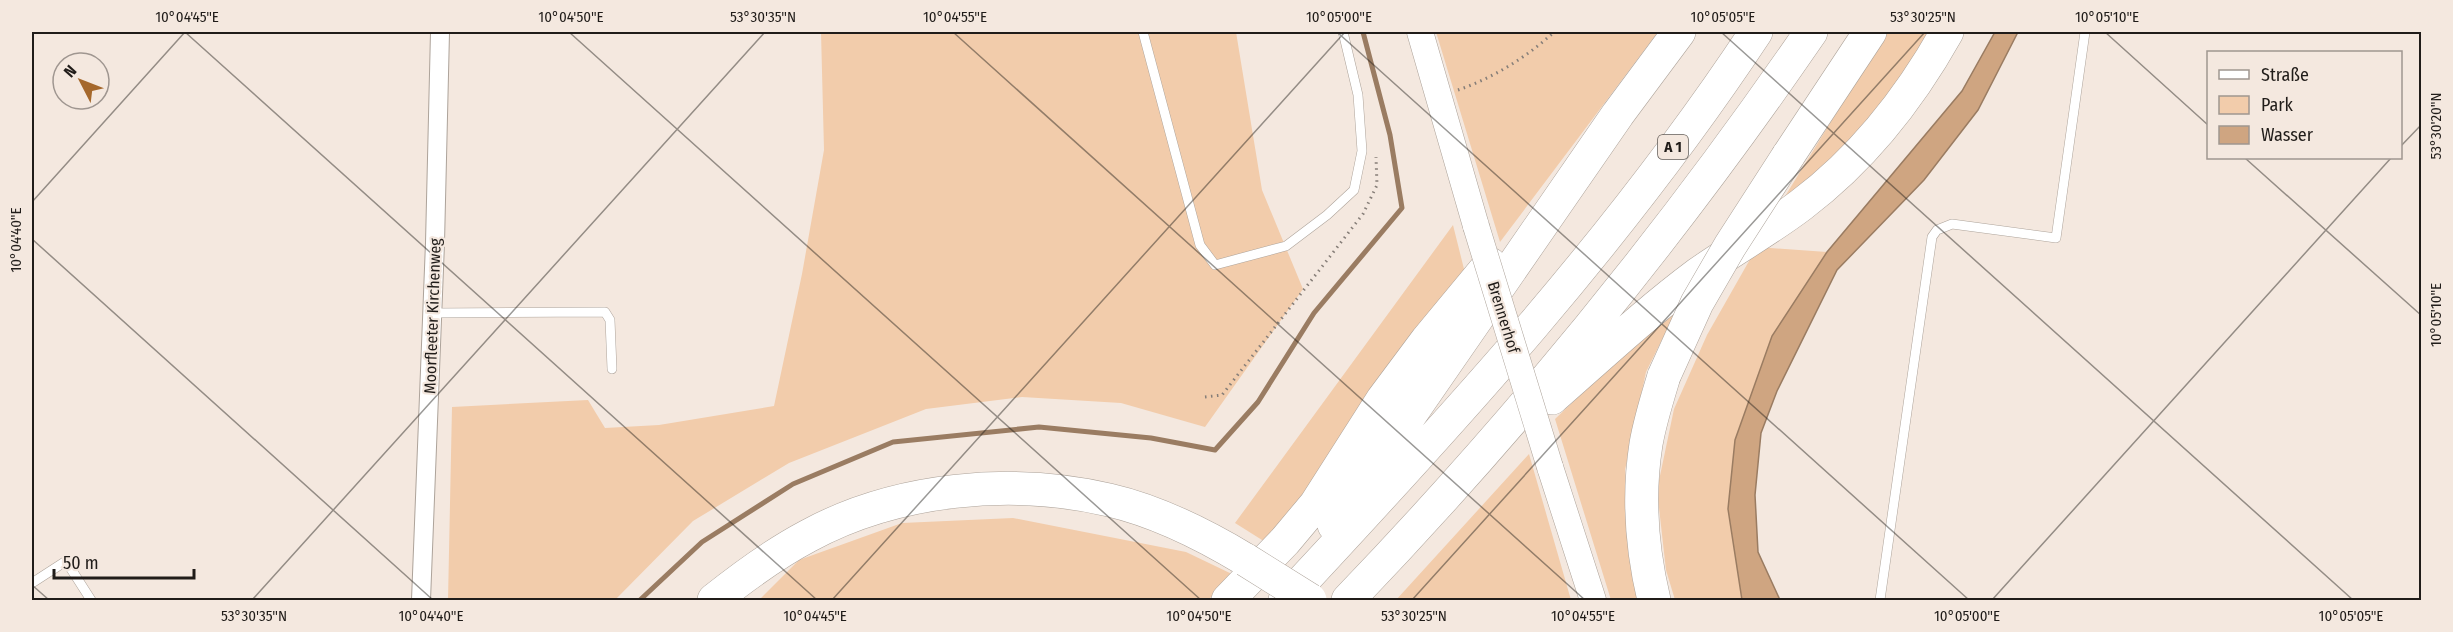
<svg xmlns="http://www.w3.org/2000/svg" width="2453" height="632" font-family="'Fira Sans Condensed',sans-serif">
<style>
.green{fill:#f2ccab}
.water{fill:#cfa581;stroke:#9a7c62;stroke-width:1.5}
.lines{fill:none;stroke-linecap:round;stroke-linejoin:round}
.stream{stroke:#9a7c62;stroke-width:5}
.lane-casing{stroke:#ada39a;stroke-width:10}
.street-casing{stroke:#ada39a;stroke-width:20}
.secondary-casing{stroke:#ada39a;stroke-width:27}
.highway-casing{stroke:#ada39a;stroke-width:34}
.path{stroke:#867e78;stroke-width:3;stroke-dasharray:1.5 4.5;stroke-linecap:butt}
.lane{stroke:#fff;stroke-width:9}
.street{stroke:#fff;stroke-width:18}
.secondary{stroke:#fff;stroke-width:26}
.highway{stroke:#fff;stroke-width:33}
.secondary-bridge-casing{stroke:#ada39a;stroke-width:27;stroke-linecap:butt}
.highway-bridge-casing{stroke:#ada39a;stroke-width:34;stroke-linecap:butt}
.secondary-bridge{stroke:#fff;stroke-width:26}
.highway-bridge{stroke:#fff;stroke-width:33}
.ticks{fill:none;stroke:#201c19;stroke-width:1.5;stroke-opacity:0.45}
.labels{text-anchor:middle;stroke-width:4.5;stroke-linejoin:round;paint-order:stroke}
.shield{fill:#f4e8df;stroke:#605954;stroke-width:1.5}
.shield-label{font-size:15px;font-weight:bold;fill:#201c19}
.street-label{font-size:16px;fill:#201c19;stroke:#f4e8df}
.neatline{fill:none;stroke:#201c19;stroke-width:2}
.ticks-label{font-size:15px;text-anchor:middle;fill:#201c19}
</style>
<rect width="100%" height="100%" fill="#f4e8df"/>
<path class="green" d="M821,32H1236L1262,190L1303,289L1205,427L1121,403L1022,397L926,409L789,463L693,521L615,600H448L452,407L588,400L605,428L659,425L774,406L802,274L824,150Z
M1436,32H1658L1500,242Z
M1886,32H1933L1909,72L1832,164L1784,198Z
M1453,225L1466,277L1270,545L1235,523Z
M1757,247L1827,252L1772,336L1728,509L1742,600H1675L1666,570L1657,490L1674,409L1707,335Z
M1676,311L1646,372L1625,470L1630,538L1645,600H1611L1555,419L1663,317Z
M1529,454L1571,600H1396Z
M1013,518L1186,552L1234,575L1208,600H759L799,560L902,523Z"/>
<path class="water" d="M1995,32H2018L1978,110L1924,180L1837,270L1777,391L1761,433L1755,495L1758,552L1780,600H1742L1728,509L1735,440L1772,336L1827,252L1962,91Z"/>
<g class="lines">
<path class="stream" d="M640,600L702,542L793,484L893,442L1039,427L1151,438L1215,450L1258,402L1314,313L1402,208L1390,135L1363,32"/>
<defs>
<path id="lane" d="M1143,32L1200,245L1215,265L1286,246L1327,215L1354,190L1362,151L1358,95L1343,32
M433,313L605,312L610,320L612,369
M32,583L66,561L91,600
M1880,600L1932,237L1937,230L1952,224L2056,238L2085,32"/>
<path id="street" d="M421,600L435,243L440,32"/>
<path id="secondary" d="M1420,32L1476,226
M1550,467L1593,600"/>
<path id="highway" d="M1788,156L1870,32
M1552,398C1600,356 1647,312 1698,274C1732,250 1768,230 1801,205C1862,159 1910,98 1947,32
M1334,525L1618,114L1679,32
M714,600C744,576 774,554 808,536C896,488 1012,477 1109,500C1157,511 1203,534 1246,560
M1228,600L1285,541L1316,504L1383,399L1427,340L1490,264
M1285,600C1453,420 1620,238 1756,32
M1348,600C1517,424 1673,233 1811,32
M1654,600C1642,550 1638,495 1646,444C1650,421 1657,399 1664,376"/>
</defs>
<use href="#lane" class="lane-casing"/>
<use href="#street" class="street-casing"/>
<use href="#secondary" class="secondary-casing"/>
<use href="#highway" class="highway-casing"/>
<path class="path" d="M1458,90C1493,78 1527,57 1554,32
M1205,397L1222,395L1363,214L1377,185L1376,157"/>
<use href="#lane" class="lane"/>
<use href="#street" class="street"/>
<use href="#secondary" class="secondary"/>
<use href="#highway" class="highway"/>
<defs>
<path id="secondary-bridge" d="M1476,226L1550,467"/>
<path id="highway-bridge" d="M1664,376L1697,303L1730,246L1788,156
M1246,560L1310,600"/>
</defs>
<use href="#secondary-bridge" class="secondary-bridge-casing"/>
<use href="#highway-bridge" class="highway-bridge-casing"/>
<use href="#secondary-bridge" class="secondary-bridge"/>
<use href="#highway-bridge" class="highway-bridge"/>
</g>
<path class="ticks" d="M185,32L817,600M569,32L1201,600M953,32L1585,600M1337,32L1969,600M1721,32L2353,600M2105,32L2208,125M2400,147L2422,124M2245,158L2422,316M32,202L185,32M32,239L433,600M32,585L49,600M252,600L765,32M832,600L1345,32M1412,600L1925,32M1992,600L2391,158"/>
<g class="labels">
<rect class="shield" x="1658" y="135" width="30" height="24" rx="4.5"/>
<g class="shield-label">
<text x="1673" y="152">A 1</text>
</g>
<g class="street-label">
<text transform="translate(432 316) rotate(-88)" y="6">Moorfleeter Kirchenweg</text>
<text transform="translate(1504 317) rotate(73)" y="6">Brennerhof</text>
</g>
</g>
<rect width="2453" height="632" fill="none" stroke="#f4e8df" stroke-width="66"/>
<rect x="2207" y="51" width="195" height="108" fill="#f4e8df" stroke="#9f9690" stroke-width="1.5"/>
<rect x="2219" y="70" width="30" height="9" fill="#ffffff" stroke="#9f9690" stroke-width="1.5"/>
<text x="2261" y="81" font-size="18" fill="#201c19">Straße</text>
<rect x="2219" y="96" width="30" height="18" fill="#f2ccab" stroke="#9f9690" stroke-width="1.5"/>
<text x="2261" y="111" font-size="18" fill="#201c19">Park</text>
<rect x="2219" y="126" width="30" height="18" fill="#cfa581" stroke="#9f9690" stroke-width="1.5"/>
<text x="2261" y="141" font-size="18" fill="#201c19">Wasser</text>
<g transform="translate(81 81) rotate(312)"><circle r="28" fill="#f4e8df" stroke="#9f9690" stroke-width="1.5"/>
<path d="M0-4.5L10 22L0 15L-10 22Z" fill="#a5682c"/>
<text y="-9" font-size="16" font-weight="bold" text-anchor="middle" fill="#201c19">N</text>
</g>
<path d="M54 569v9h140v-9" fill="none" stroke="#201c19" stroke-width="3"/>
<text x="63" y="569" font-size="18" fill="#201c19" stroke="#f4e8df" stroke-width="4.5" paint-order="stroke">50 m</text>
<rect x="33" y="33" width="2387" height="566" class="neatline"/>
<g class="ticks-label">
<text x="187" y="22">10°04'45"E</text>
<text x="571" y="22">10°04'50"E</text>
<text x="763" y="22">53°30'35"N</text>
<text x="955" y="22">10°04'55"E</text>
<text x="1339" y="22">10°05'00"E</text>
<text x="1723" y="22">10°05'05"E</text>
<text x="1923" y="22">53°30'25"N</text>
<text x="2107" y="22">10°05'10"E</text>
<text transform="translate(2436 126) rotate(-90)" y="5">53°30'20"N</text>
<text transform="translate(16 240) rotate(-90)" y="5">10°04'40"E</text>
<text transform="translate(2436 315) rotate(-90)" y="5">10°05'10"E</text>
<text x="254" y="621">53°30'35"N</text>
<text x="431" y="621">10°04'40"E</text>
<text x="815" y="621">10°04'45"E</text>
<text x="1199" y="621">10°04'50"E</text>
<text x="1414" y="621">53°30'25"N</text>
<text x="1583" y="621">10°04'55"E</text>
<text x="1967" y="621">10°05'00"E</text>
<text x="2351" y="621">10°05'05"E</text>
</g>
</svg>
